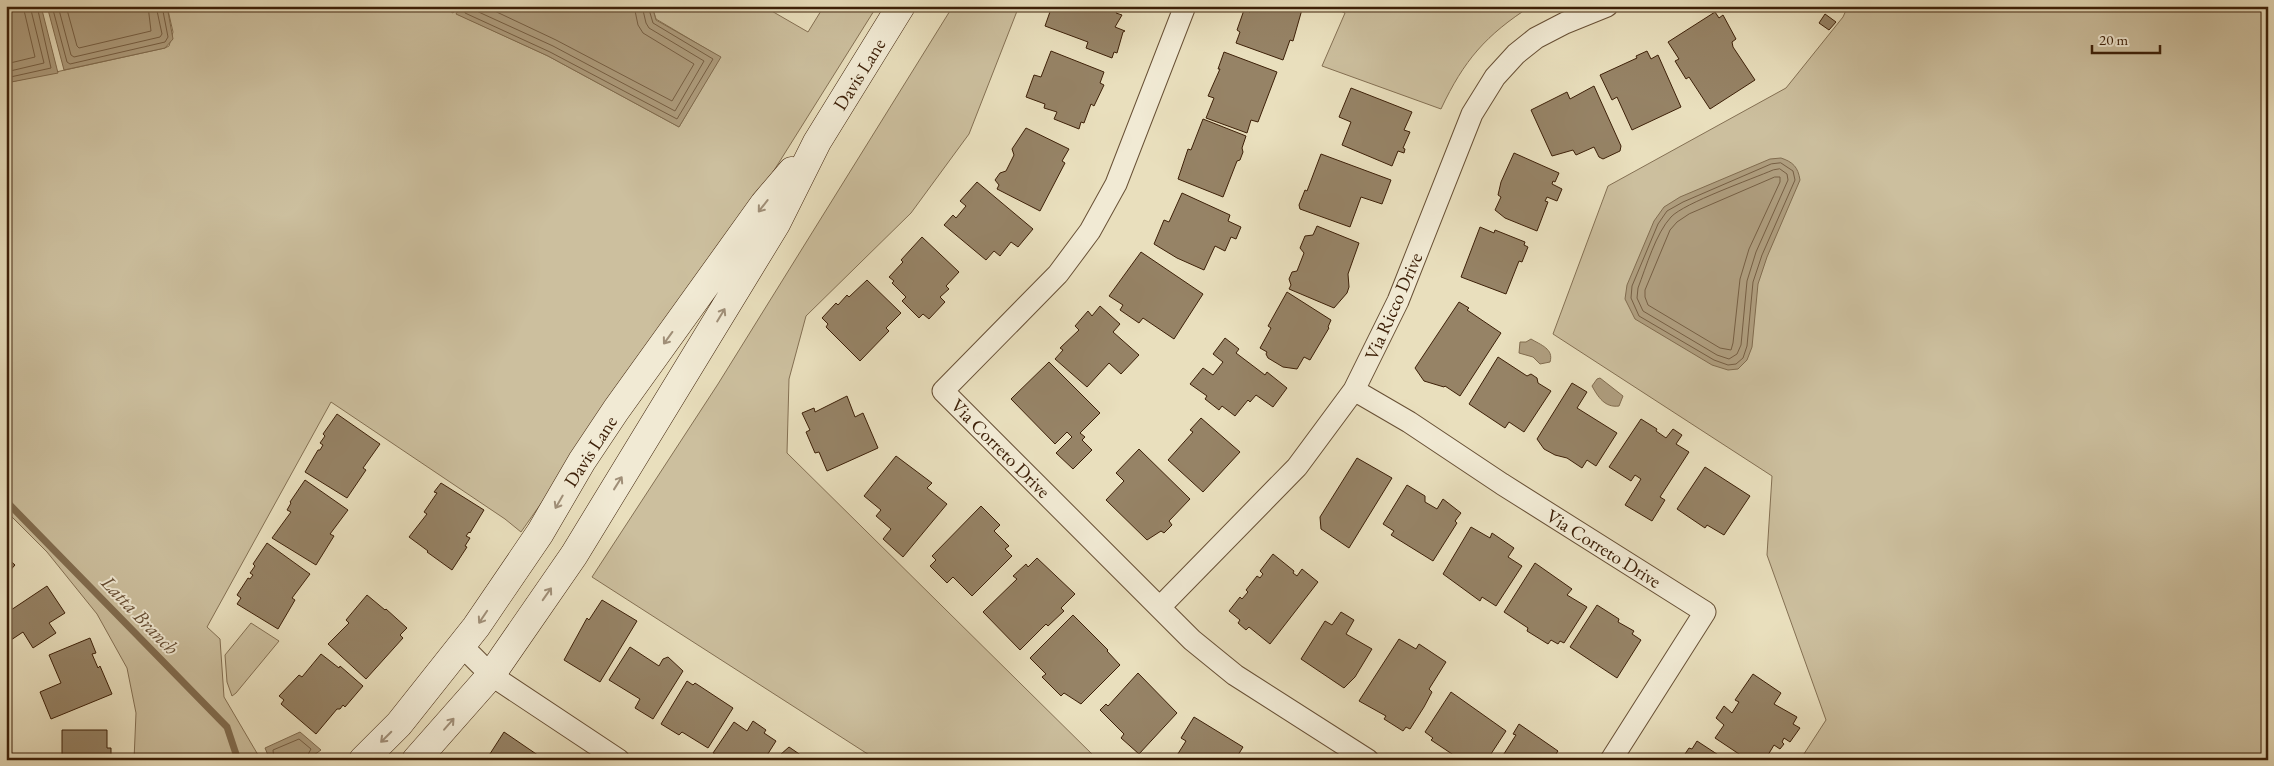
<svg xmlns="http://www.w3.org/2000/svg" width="2274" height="766" font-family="'EB Garamond',serif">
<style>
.green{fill:#ccbf9e;stroke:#847053}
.water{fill:#af9e7f;stroke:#816c4f}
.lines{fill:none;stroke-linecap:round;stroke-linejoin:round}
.shore{stroke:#765f44;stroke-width:1}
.stream{stroke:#816c4f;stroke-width:7}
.building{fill:#968366;stroke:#3d2008}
.street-casing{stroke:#685035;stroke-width:23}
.secondary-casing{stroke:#3d2008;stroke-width:29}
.street{stroke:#f1ead4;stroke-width:21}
.secondary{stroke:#f1ead4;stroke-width:28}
.oneway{stroke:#a08f78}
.labels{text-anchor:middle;stroke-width:4;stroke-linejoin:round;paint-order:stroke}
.street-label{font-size:19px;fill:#3d2008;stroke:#f1ead4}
.water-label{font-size:20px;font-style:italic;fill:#654c32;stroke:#f1ead4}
</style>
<rect width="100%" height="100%" fill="#e9dfbd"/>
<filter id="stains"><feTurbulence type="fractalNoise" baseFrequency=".004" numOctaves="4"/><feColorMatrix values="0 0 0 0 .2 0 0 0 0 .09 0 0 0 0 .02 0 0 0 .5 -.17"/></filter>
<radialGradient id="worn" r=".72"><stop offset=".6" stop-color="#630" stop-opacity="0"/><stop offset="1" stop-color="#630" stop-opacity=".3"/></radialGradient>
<path class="green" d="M167,6H441L453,13L457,6H461L457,14L548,56L679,127L720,57L656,19L652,6H763L808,32L824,6H877L768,180L521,532L505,519L331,402L207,627L220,639L224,697L261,760H134L136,713L127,668L97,614L47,552L6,511V83L165,48L169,46L173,32Z
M953,6H1019L969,134L911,213L806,316L789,379L787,453L1098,760H877L592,577L718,384Z
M1330,6H1531C1486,35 1464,60 1441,109L1322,66L1345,13Z
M1848,6H2268V760H1800L1826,720L1767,555L1772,476L1553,334L1608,186L1786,88L1843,17Z
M251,623L279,641L236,693L232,696L227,682L225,655Z"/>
<path class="water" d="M6,6H41L58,73L6,83Z
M47,6H167L173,39L165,48L64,70Z
M461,6H652L656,20L721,57L679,127L548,56L456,14Z
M1781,158C1793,162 1798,167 1800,180L1767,257L1758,284L1752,347L1747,360L1738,369L1728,370L1712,365L1635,319L1625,299L1627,285L1654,221L1664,207L1680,197L1770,159Z
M1531,339C1541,345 1554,349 1550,362L1540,364L1533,357L1519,353L1520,342H1526Z
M1600,378L1623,396L1619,406C1605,408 1598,397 1592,386L1597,379Z
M300,732L321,750L307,760H270L265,748Z"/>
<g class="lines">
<path class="shore" d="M52,6L67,62L70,64L165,42L168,37L162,6
M58,6L71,55L74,57L160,37L162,34L156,6
M66,6L77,46L79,48L151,31L148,6
M465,6V13L550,52L677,119L713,59L653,23L648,6
M471,6L472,9L553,46L675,111L704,61L649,28L646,23L642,6
M484,6L556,40L672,101L694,64L643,33L638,25L634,6
M6,64L35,57L23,6
M6,72L44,63L30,6
M6,78L51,68L37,6
M1781,163L1793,171L1795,180L1762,255L1753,282L1747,346L1743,358L1736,364L1728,365L1714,360L1639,316L1631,298L1632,286L1658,224L1667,211L1683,202L1771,164Z
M1780,169L1787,174L1788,180L1756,252L1747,281L1741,345L1737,354L1729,359L1717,355L1643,311L1637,298L1638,288C1646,267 1656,233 1671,217C1684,203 1752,179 1773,170Z
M1775,177H1780V182L1749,249L1740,279L1733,343L1731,350L1720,348L1648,305L1645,297V290L1670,230L1677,222L1689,214Z
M274,760L273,750L299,739L311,749L305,760"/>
<path class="stream" d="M6,501L227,727L238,760"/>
</g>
<path class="building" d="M1052,6H1119L1116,13L1122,15L1115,27L1125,31L1123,32L1117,53L1114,52L1112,58L1086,48L1088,42L1045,26Z
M1248,6H1303L1293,41L1290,40L1283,60L1236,43L1240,32L1237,30L1244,10L1250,12L1252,8Z
M1715,12L1719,18L1723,15L1736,39L1732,42L1733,47L1755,80L1710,109L1689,77L1686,79L1675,61L1679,59L1668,42Z
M1825,14L1836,22L1829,30L1819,23Z
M1051,51L1104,72L1100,83L1104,85L1094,106L1091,104L1084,123L1081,122L1079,129L1054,119L1057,112L1044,108L1045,104L1026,97L1034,75L1041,77Z
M1647,51L1651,59L1658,55L1681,107L1632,130L1617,97L1612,100L1600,75L1637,58L1636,56Z
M1224,52L1277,72L1258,122L1251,120L1247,133L1206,118L1214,98L1208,96L1220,69H1218Z
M1594,86L1621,146L1620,151L1603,159L1599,157L1594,147L1576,155L1573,150L1552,156L1531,110L1567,92L1570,99Z
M1351,88L1412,112L1404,130L1410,132L1403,148L1405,149L1404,153L1398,151L1392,166L1342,145L1351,122L1339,117Z
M1203,119L1246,136L1242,148L1243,152L1240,160L1237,161L1223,197L1178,179L1188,149L1191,150Z
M1026,128L1069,149L1062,161L1065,163L1040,211L997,189L999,185L995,180L1000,173L1006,171L1014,155L1012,149Z
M1514,153L1559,173L1555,182L1553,181L1552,184L1562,189L1557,201L1547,197L1545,201L1548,202L1537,231L1505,218L1495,210L1501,197L1498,195L1501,182Z
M1321,154L1391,180L1382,204L1361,197L1350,227L1300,209L1299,205L1305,190L1307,191Z
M977,182L1033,229L1018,247L1011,242L1000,256L994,251L986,260L944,225L953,215L956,218L966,206L960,201Z
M1182,193L1230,215L1228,221L1241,227L1236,239L1231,237L1225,251L1215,246L1204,270L1177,258L1154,244L1164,220L1169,222Z
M1317,226L1359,243L1348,274L1349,287L1347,293L1334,308L1289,289L1291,285L1289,279L1292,272L1297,271L1304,253L1300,248L1305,236L1313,235Z
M1480,227L1494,233L1495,230L1525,242L1524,245L1528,247L1522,262L1519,261L1506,294L1461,277Z
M922,237L959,272L946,286L949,289L940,297L945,302L929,319L923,314L919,318L902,301L906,297L892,283L894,281L889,277L903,262L901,260Z
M1141,252L1203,294L1174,339L1143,318L1139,323L1120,310L1123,305L1109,296Z
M867,280L901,313L886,328L889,331L860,361L826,327L828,324L822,318L836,303L838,305L847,295L849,297Z
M1287,292L1331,320L1328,327L1329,328L1310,360L1304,357L1297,369L1283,367L1268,358L1266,354L1267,352L1260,348L1271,328L1268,326Z
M1459,302L1469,308L1467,310L1501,333L1460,396L1445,386L1444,387L1424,381L1415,368Z
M1100,306L1120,324L1113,332L1139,355L1121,374L1109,363L1087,387L1055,359L1063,350L1060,348L1079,330L1075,326L1088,311L1092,316Z
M1225,338L1239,349L1236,353L1265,375L1267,372L1287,388L1273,407L1256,395L1250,402L1248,400L1235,416L1222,406L1219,410L1205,399L1207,396L1190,384L1203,368L1213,375L1223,362L1213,354Z
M1498,357L1527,376L1531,374L1537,378L1538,383L1551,391L1524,432L1509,422L1505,428L1469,404Z
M1049,362L1100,413L1080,433L1085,437L1082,440L1092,450L1073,469L1056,453L1072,437L1067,432L1055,444L1011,399Z
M1572,383L1587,392L1577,408L1617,433L1596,466L1587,460L1582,468L1567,458L1555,455L1544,449L1537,439Z
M847,396L855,417L863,413L878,448L827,471L819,452L815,453L806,432L810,430L802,413L814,408L815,412Z
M337,414L380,444L363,468L366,470L347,498L305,472L318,450H320L323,445L320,443L325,436L323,434Z
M1201,418L1240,452L1203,492L1168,460L1193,432L1190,430Z
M1641,419L1657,429L1656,431L1666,438L1673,429L1682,435L1676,444L1689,452L1660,497L1665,500L1652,521L1625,505L1641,479L1635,475L1631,481L1609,467Z
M1139,449L1190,499L1169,521L1172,525L1164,533L1161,531L1147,540L1106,500L1124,481L1116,473Z
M896,456L932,483L927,488L947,504L903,557L883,539L891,529L876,516L881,510L864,496Z
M1357,458L1392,478L1349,548L1321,529L1320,517Z
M1705,467L1750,496L1724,535L1707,525L1705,528L1677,509Z
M305,480L348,510L330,534L334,536L316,565L272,538L291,512L287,510L291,503L290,502Z
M441,483L484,510L470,533L469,532L466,536L470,538L465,546L467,547L452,570L427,552L428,551L409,537L427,514L424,512L437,493L434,492Z
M1407,485L1425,496V502L1437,509L1443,499L1461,513L1455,521L1457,523L1433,561L1391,535L1394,531L1383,524Z
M981,506L1000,525L994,531L1009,546L1005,549L1012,556L972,596L953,577L947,583L930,566L936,560L932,556Z
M1471,527L1490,538L1492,533L1514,548L1508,557L1522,566L1496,606L1482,597L1480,601L1443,574Z
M267,543L310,574L292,598L295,600L278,629L237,604L241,598L237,595L248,578L250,579L253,575L250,573L255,566L253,564Z
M1273,554L1294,571L1293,573L1297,576L1302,569L1318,582L1270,644L1249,627L1246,630L1238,623L1240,620L1229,611L1240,597L1242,599L1248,592L1246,590L1257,576L1260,578L1263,574L1260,571Z
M6,557L15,565L6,575Z
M1037,558L1075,594L1061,608L1064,611L1048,626L1046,624L1020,650L983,612L1017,579L1013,576L1026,564L1028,567Z
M1535,563L1572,589L1567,595L1587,607L1564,643L1560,641L1558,644L1551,640L1548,644L1527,631L1528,628L1504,612Z
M47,586L65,613L49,623L56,633L33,648L23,632L8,642L6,638V603L11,610Z
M367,595L385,610L386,609L407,628L400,635L403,638L366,679L328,644L349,623L346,620Z
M602,600L637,621L600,682L564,660L587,618L589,620Z
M1597,605L1619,619L1618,622L1634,631L1632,634L1641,640L1617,678L1570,647Z
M1341,612L1354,620L1346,634L1372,649L1355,677L1344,688L1301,659L1325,621L1332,625Z
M1073,615L1108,650L1107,651L1120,665L1081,704L1064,693L1061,696L1042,677L1046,674L1030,658Z
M90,638L96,653L92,654L98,668L100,666L112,694L51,719L40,692L61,683L49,655Z
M1399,639L1416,649L1419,644L1446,662L1429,689L1432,692L1424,707L1410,729L1406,727L1403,731L1384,719L1386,716L1359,701Z
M630,647L659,666L663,659L668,657L683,671L653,719L635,708L640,699L609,680Z
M321,654L339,668L340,666L363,686L345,707L343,705L340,709H337L316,734L281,704L284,700L279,696L299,675L302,677Z
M1138,673L1177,713L1139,754L1121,738L1124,734L1100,710L1106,704L1108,706Z
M1753,674L1781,693L1774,704L1797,717L1793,724L1800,728L1790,742L1784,738L1782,742L1784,744L1780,749L1774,745L1765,760H1748L1715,738L1724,725L1716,718L1724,706L1732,713L1739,702L1735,700Z
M687,681L693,685L695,683L733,708L708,748L682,732L679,735L661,724Z
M1451,692L1506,731L1487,760H1456L1458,758L1431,740L1433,738L1425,732Z
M1194,717L1243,747L1235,760H1174L1186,741L1181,738Z
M753,721L766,730L764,733L776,741L764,760H714L717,755L713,753L734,722L747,731Z
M1519,724L1558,751L1554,757L1558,760H1500L1516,735L1513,734Z
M62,730H107V748H111V760H62Z
M504,732L545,760H486Z
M1697,741L1726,760H1681L1689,748L1692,749Z
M789,747L808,760H781L783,756L780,755Z"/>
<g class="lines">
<defs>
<path id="street" d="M1185,6L1116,184L1090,231L1058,274L943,391L1192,640L1235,675L1368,760
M1354,390L1409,422L1502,484L1705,612L1611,760
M1160,607L1297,467L1354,390L1398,301L1472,114L1495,77L1516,54L1536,38L1565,23L1607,6
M462,646L491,675L619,760"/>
<path id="secondary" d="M363,760L399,724L476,627L540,533L582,461L616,410L764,204L792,171
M416,760L491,675L574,555L776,224L817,142L901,6"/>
</defs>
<use href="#street" class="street-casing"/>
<use href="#secondary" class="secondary-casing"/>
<use href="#street" class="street"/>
<use href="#secondary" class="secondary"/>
</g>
<defs><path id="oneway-shaft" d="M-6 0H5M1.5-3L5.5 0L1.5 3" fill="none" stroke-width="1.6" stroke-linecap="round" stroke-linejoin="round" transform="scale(1.25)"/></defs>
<g class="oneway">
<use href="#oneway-shaft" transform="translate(763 206) rotate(128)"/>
<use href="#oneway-shaft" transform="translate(721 315) rotate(-59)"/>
<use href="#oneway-shaft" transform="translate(668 338) rotate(126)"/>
<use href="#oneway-shaft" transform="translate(618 483) rotate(-58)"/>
<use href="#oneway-shaft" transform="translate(559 502) rotate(120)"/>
<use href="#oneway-shaft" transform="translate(547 594) rotate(-55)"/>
<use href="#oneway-shaft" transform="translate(483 617) rotate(124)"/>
<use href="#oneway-shaft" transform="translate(449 724) rotate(-49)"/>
<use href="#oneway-shaft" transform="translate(386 737) rotate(135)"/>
</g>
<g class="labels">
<g class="street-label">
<text transform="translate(859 74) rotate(-58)" y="7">Davis Lane</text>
<text transform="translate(1393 306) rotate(-66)" y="7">Via Ricco Drive</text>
<text transform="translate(1001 448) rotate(45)" y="7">Via Correto Drive</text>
<text transform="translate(590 451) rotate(-57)" y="7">Davis Lane</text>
<text transform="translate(1604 548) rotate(32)" y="7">Via Correto Drive</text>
</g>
<g class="water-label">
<text transform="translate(140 615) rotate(46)" y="7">Latta Branch</text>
</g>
</g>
<rect width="2274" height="766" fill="none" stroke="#e9dfbd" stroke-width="25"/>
<rect x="8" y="8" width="2259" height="751" fill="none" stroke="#3d2008" stroke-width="2.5"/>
<rect x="12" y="12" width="2249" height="741" fill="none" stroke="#3d2008"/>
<path d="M2092 45v8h68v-8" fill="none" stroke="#3d2008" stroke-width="2.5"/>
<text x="2099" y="45" font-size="15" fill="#3d2008" stroke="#f1ead4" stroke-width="4" paint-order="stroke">20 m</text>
<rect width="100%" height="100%" filter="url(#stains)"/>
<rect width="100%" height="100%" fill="url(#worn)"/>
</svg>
